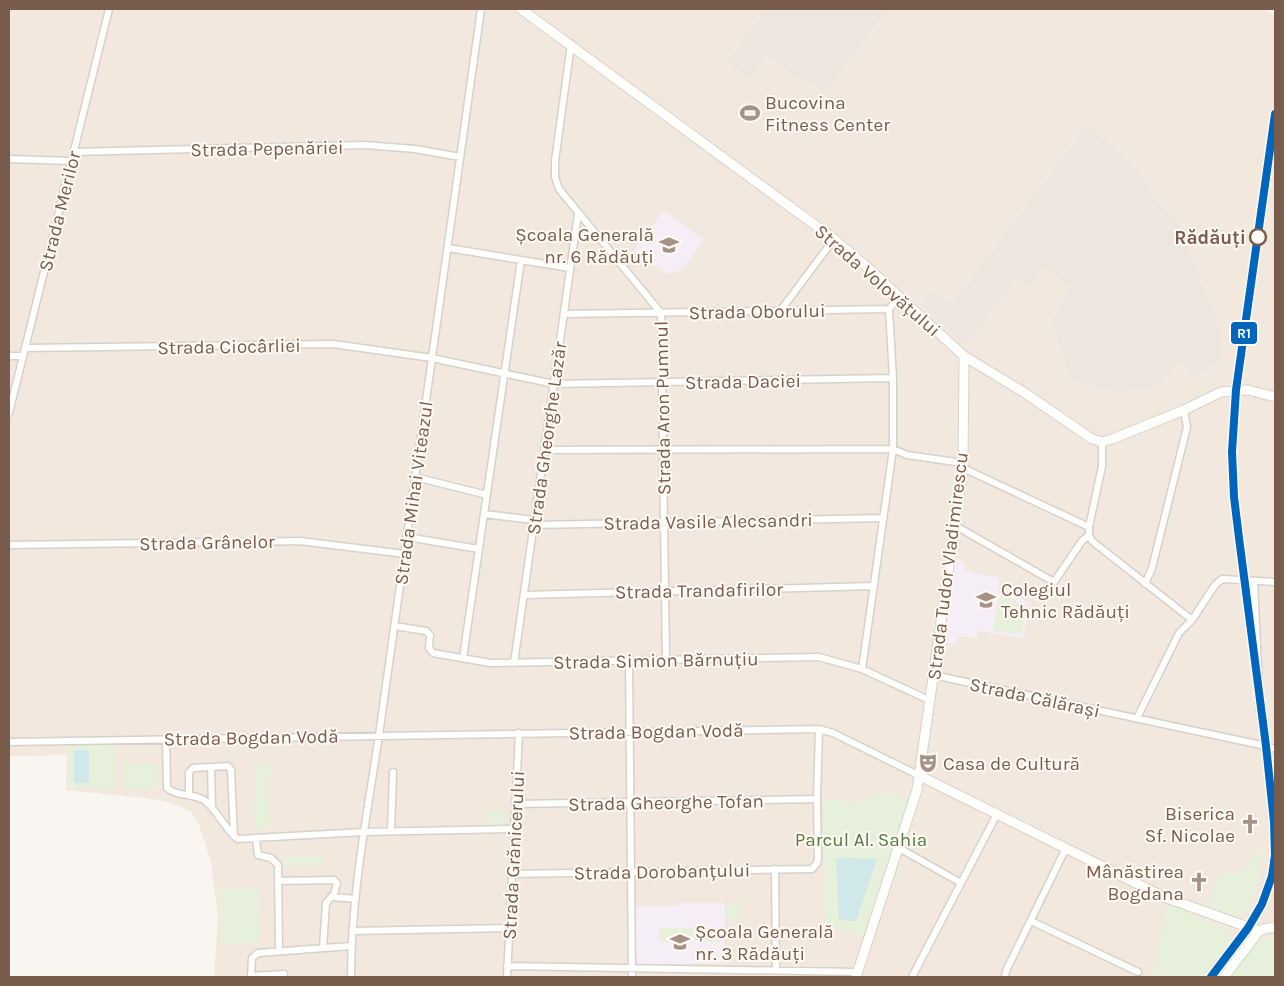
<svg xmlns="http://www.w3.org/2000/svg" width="1284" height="986" font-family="Karla,sans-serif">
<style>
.residential{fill:#f2e8de}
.industrial{fill:#ede5e0}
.education{fill:#f6eef6}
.green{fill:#e7f0db}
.water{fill:#d0e8ea}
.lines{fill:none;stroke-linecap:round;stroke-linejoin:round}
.street-casing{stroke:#d7d1cb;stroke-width:9}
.secondary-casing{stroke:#d9d2cb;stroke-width:11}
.street{stroke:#fefefd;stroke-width:6}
.secondary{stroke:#fefefd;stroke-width:9}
.rail-1-casing{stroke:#fffaf3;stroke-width:11}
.rail-1{stroke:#0065bd;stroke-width:8}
.stop-dot{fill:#fffaf3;stroke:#7a5c4d;stroke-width:2.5}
.labels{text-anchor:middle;stroke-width:4;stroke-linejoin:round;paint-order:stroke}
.poi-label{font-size:19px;fill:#7a5c4d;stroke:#fffaf3;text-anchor:start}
.street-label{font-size:19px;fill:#7a5c4d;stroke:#fffaf3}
.stop-label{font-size:19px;font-weight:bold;fill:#7a5c4d;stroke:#fffaf3;text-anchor:end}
.park-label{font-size:19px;fill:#537a41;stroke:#fffaf3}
.line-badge{stroke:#fffaf3;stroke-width:2}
.badge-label{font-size:14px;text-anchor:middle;font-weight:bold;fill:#fff}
</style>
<rect width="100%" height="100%" fill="#f9f5f0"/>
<path class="residential" d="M9,9H1264L1275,15V977H214L218,917L214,887L211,862L199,825L191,812L174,804L154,799L66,790L67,755L9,756Z"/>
<path class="industrial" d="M767,9H888L824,92L803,77L801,80L767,55L749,78L727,62Z
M1087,126L1115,148L1144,179L1154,199L1178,224L1221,334V359L1194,378L1181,361L1156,385L1122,392L1071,380L1051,320L1072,288L1044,266L1030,286L1018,277L1016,278L965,345L921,306L933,290L953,304Z"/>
<path class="education" d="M664,210L704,240L682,270L666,274L634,249Z
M955,557L966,565L964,571L999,578L998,592L1017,596L1030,604L1023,638L978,631L977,638L958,636L957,644L943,642Z
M678,903H725L724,963L635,965L636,906H678Z"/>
<path class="green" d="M999,596L1017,599L1016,603L1027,605L1021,635L993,630Z
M116,741L115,789L69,788L70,752L67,751L68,743Z
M124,764H157V789H124Z
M254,764H272L273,777H268L269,829H255Z
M888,792L911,801L865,937L826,925L823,798L852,803Z
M488,811H507L505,825L501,827H488Z
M1257,850H1260L1261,854L1257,887L1247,913L1233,915L1211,909C1208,901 1213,879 1221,875C1228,872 1235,874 1242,872Z
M324,856V865L282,866V857Z
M258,888L260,942L222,944L219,890Z
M726,903H741V920H726Z
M1172,905L1227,930L1230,945L1205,977H1152L1167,908L1172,907Z
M659,928H693V942H659Z
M694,928L720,929V942L694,941Z
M1275,936V977H1232L1234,965L1264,937Z"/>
<path class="water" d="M74,750H89V783H74Z
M836,858L877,859L856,921L839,920Z"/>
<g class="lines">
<defs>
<path id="street" d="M571,44L555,161V177L559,189L661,313L666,660
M74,152L365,145L415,149L460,157
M9,159L71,161
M448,248L570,268
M781,310L834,239
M564,314L889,309
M25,348L333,344L432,358L554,384L893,378
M9,356H23
M9,413L109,9
M1102,442V466L1089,527V535L1092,541L1192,620
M544,450L893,449L907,455L963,463
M963,468L1089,527
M415,477L487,495
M484,514L534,520
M534,525L883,518
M954,525L1054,582L1082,541L1089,535
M407,537L479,549
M9,545L300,541L405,554
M1254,581L1260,711
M1145,584L1152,568L1187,427L1184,410
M524,595L874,586
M395,626L426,631L430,635L429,648L433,653L490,663L819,657L862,669L929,700
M463,658L521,260
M629,661L632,977
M514,663L578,214
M862,669L893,449V378L889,309L900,296
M933,675L1266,746L1275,749
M1137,718L1179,633L1192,620L1215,585L1222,579L1275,582
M166,739L167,788C178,797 192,793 204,800C216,808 224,829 238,839L364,832L514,829
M9,742L819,729L833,733L918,775
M211,767L212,808
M189,795V772L193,768L228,766L231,770L234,836
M515,804L817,799
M391,831L393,772
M256,839L258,855L271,858L278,865L279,951
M899,848L961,883
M775,869L776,970
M512,874L812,869L817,863L818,859L817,799L819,729
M278,881L334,880L337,883L333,897L356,899
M1031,921L1138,972
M352,931L509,928
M323,948L326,903L333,895V897
M507,966L858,972
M251,976L284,974
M251,977L252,958L258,953L351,946
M351,977C351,896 367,815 379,735L481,9
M507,977L519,733
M912,977L997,814
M1005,977L1006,971L1066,848"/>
<path id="secondary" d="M521,9L834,239L867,267L964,356L1025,393L1092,439L1102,442L1112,439L1184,410L1221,392L1248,390L1275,397
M918,775L1164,897L1259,931
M856,977L917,790L963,468L964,356
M1224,977L1259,931L1264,929L1275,927"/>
</defs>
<use href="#street" class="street-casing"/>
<use href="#secondary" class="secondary-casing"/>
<use href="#street" class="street"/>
<use href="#secondary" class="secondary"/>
<defs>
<path id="rail-1" d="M1211,977L1248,928L1262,904L1272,876L1275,855L1274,822L1266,746L1239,538L1234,497L1232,452L1236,390L1275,114"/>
</defs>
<use href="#rail-1" class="rail-1-casing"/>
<use href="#rail-1" class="rail-1"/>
</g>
<defs>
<symbol id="stadium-bare" viewBox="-9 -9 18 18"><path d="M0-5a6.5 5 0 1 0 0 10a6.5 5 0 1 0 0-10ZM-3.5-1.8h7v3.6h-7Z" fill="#a69286" stroke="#fffaf3" stroke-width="2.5" paint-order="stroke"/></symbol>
<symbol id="school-bare" viewBox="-9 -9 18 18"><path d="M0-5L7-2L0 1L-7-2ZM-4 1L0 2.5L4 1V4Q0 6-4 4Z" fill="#a69286" stroke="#fffaf3" stroke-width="2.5" paint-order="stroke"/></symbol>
<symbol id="theatre-bare" viewBox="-9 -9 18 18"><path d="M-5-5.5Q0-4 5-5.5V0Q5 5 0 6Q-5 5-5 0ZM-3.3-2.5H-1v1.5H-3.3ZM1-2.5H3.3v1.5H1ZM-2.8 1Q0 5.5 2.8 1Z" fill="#a69286" stroke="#fffaf3" stroke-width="2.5" paint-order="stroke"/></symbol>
<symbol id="church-bare" viewBox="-9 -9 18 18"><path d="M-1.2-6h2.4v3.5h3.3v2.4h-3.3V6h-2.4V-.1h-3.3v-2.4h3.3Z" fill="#a69286" stroke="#fffaf3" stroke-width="2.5" paint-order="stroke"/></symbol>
</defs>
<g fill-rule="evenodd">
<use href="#stadium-bare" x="736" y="99" width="28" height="28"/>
<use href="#school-bare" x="655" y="231" width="28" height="28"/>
<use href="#school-bare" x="972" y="586" width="28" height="28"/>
<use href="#theatre-bare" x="914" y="749" width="28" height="28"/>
<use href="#church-bare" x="1236" y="810" width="28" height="28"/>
<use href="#church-bare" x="1185" y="868" width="28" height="28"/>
<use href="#school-bare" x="666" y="928" width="28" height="28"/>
</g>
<circle class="stop-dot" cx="1258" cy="237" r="8"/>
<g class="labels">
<g class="poi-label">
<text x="765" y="109">Bucovina<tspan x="765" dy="22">Fitness Center</tspan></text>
<text x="654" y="241" text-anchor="end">Școala Generală<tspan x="654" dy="22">nr. 6 Rădăuți</tspan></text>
<text x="1001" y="596">Colegiul<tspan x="1001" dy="22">Tehnic Rădăuți</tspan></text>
<text x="943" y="770">Casa de Cultură</text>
<text x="1235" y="820" text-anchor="end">Biserica<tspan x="1235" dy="22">Sf. Nicolae</tspan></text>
<text x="1184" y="878" text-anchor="end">Mânăstirea<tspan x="1184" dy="22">Bogdana</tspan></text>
<text x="695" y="938">Școala Generală<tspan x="695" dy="22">nr. 3 Rădăuți</tspan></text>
</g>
<g class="street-label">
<text transform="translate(267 148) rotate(-1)" y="7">Strada Pepenăriei</text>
<text transform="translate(59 211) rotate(-76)" y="7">Strada Merilor</text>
<text transform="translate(878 280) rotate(41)" y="7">Strada Volovățului</text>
<text transform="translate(757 311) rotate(-1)" y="7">Strada Oborului</text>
<text transform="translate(229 346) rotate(-1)" y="7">Strada Ciocârliei</text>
<text transform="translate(743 381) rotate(-1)" y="7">Strada Daciei</text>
<text transform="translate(662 408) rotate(-91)" y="7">Strada Aron Pumnul</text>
<text transform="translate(546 438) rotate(-82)" y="7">Strada Gheorghe Lazăr</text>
<text transform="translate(413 493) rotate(-82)" y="7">Strada Mihai Viteazul</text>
<text transform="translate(708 521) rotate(-1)" y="7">Strada Vasile Alecsandri</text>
<text transform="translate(207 542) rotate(-1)" y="7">Strada Grânelor</text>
<text transform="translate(947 566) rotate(-83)" y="7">Strada Tudor Vladimirescu</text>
<text transform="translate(699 590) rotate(-1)" y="7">Strada Trandafirilor</text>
<text transform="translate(656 660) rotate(-1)" y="7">Strada Simion Bărnuțiu</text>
<text transform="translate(1035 697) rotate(12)" y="7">Strada Călărași</text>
<text transform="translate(656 731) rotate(-1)" y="7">Strada Bogdan Vodă</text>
<text transform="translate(251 737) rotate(-1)" y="7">Strada Bogdan Vodă</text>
<text transform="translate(666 802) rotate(-1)" y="7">Strada Gheorghe Tofan</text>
<text transform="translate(513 855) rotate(-87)" y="7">Strada Grănicerului</text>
<text transform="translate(662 871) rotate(-1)" y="7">Strada Dorobanțului</text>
</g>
<g class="stop-label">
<text x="1246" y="244">Rădăuți</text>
</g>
<g class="park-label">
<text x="861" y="846">Parcul Al. Sahia</text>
</g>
</g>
<rect class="line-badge" x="1230" y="321" width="28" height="24" rx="5" fill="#0065bd"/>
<g class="badge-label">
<text x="1244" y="338">R1</text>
</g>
<rect width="1284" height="986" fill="none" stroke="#7a5c4d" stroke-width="20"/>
</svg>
